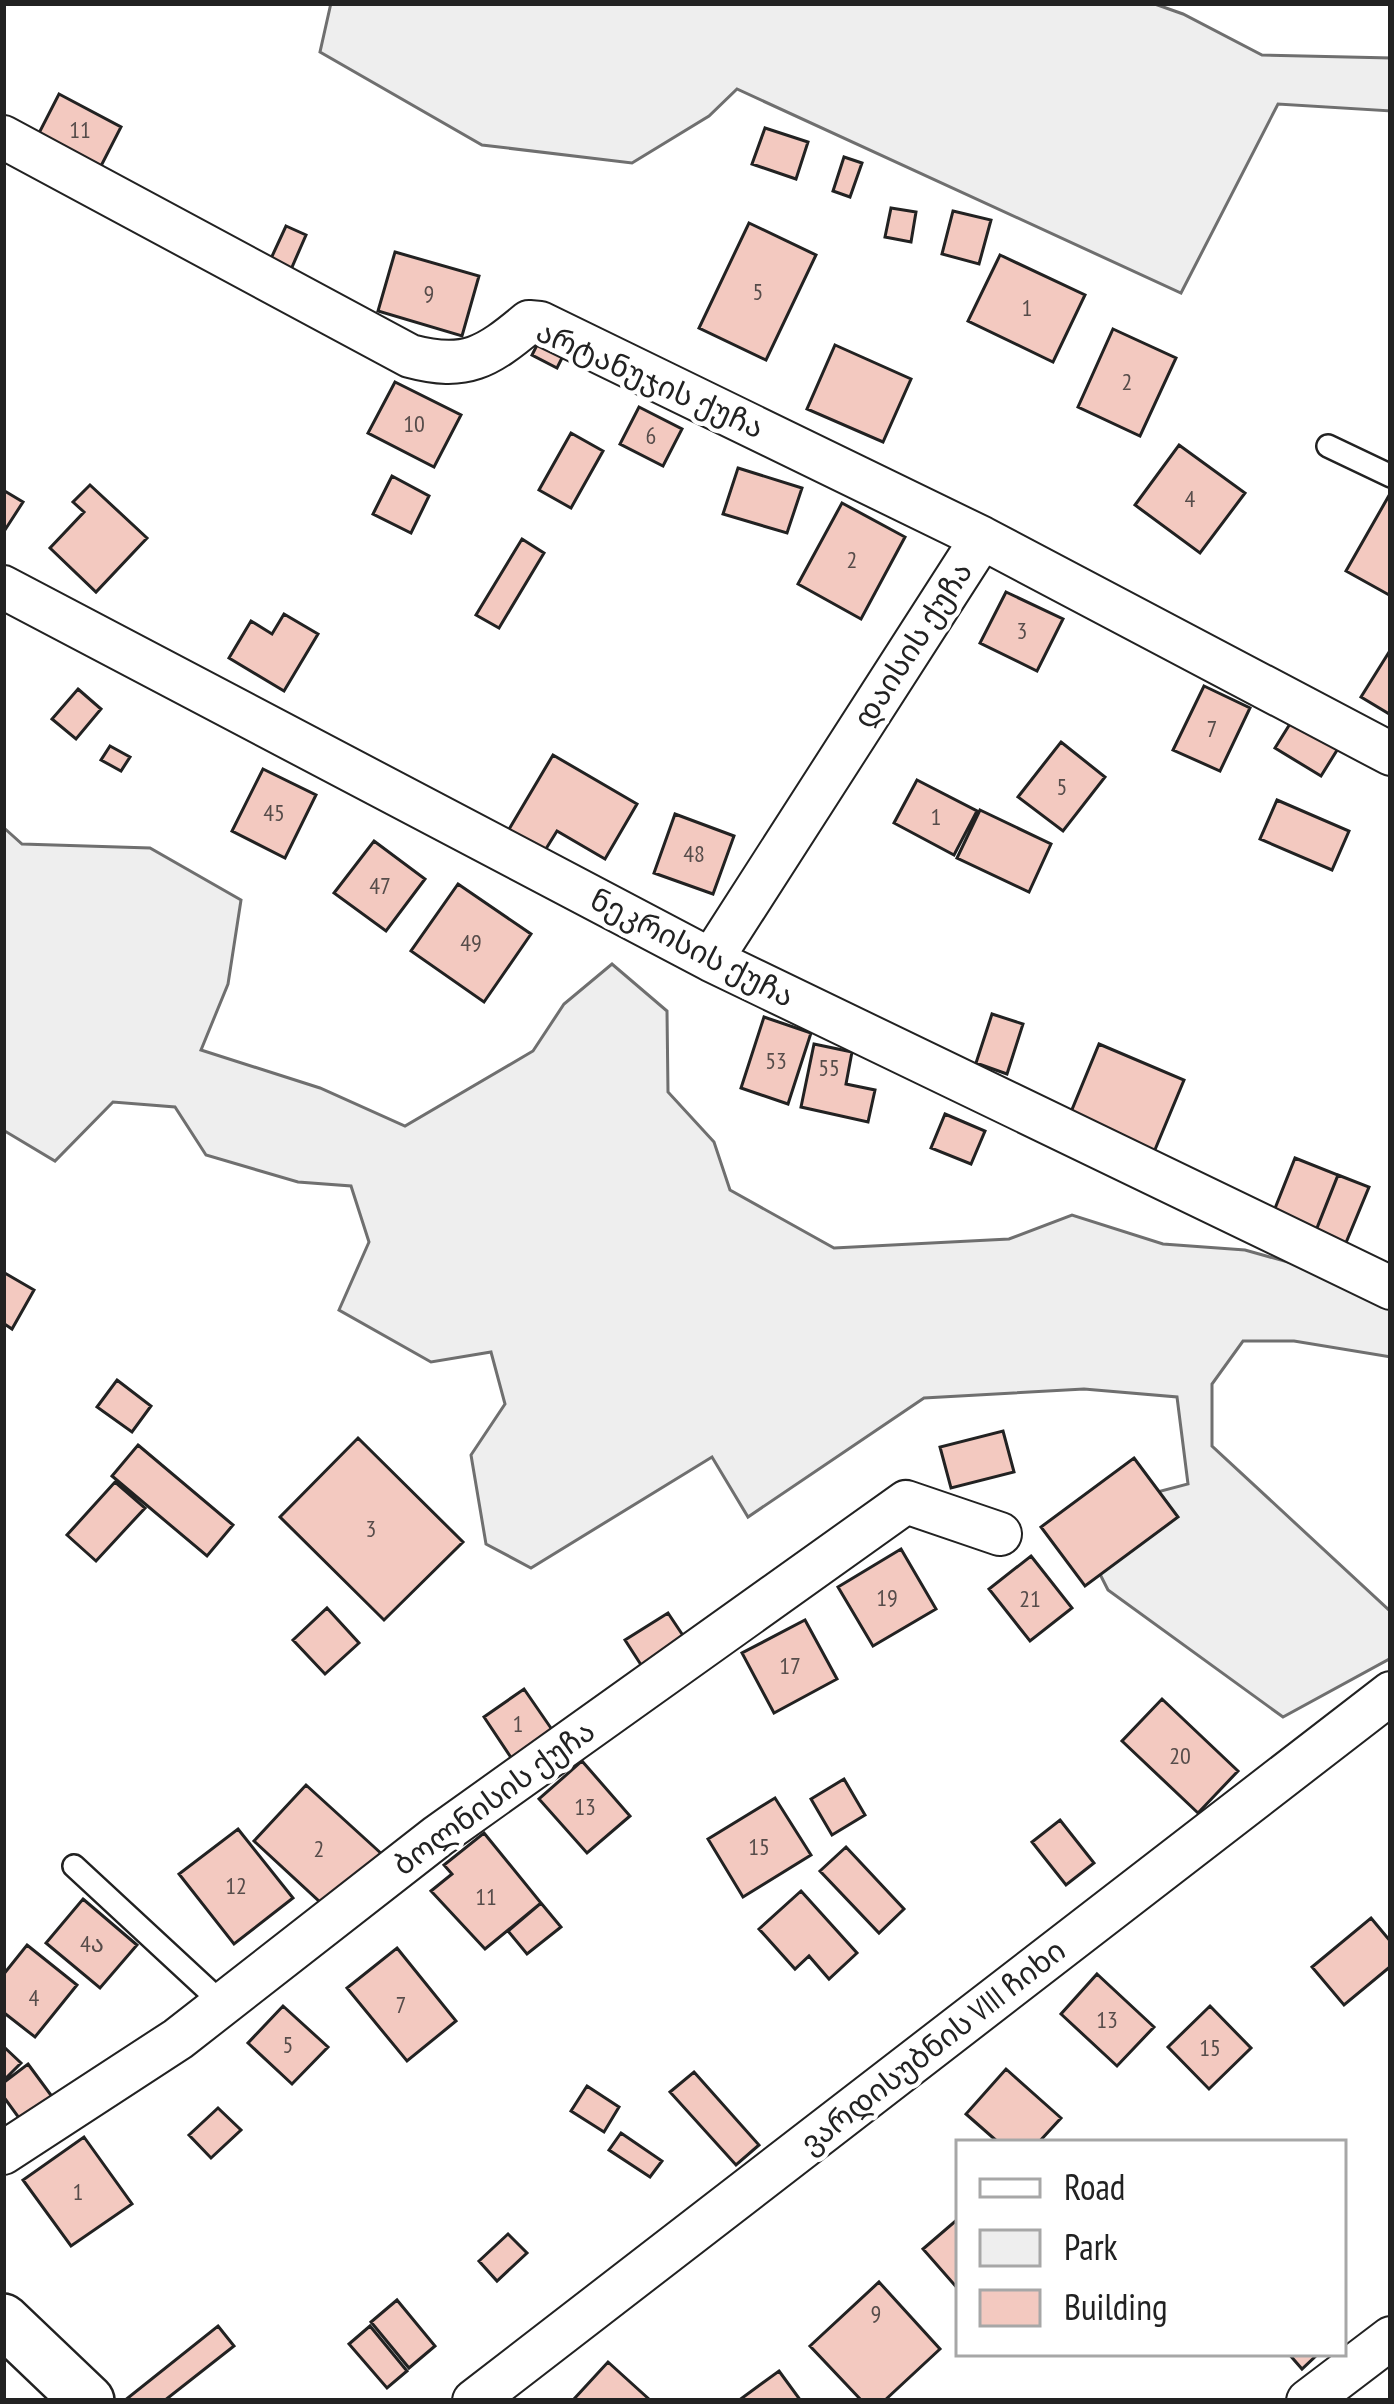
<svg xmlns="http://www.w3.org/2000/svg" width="1394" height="2404" font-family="'PT Sans Narrow','Noto Sans Georgian',sans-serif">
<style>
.green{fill:#eee;stroke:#6f6f6f;stroke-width:3}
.building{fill:#f3c9c0;stroke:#222;stroke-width:3}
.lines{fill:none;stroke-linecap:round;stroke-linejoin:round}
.service-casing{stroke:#222;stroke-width:26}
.minor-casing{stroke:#222;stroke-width:46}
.tertiary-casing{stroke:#222;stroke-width:56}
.service{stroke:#fff;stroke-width:21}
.minor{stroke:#fff;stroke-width:42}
.tertiary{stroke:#fff;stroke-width:51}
.labels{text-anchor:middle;stroke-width:9;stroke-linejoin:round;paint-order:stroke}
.number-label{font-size:24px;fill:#564c4a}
.street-label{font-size:30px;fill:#222;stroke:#fff}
</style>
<rect width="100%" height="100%" fill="#fff"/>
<path class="green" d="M331,3H1152L1183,14L1262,55L1391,58V111L1278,104L1181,293L737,89L709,116L632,163L482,145L320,52Z
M3,827L22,844L150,848L241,900L228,984L201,1050L320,1088L405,1126L533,1051L564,1004L612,964L667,1011L668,1092L714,1142L730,1190L834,1248L1009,1239L1072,1215L1163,1244L1245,1250L1391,1291V1357L1294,1341H1243L1212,1384V1446L1391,1612V1658L1283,1717L1108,1590L1070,1515L1188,1484L1177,1397L1084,1389L924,1398L748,1517L712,1457L531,1568L486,1544L471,1455L505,1404L491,1352L431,1362L339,1310L369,1242L351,1186L298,1182L206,1155L175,1107L113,1102L55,1161L3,1130Z"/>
<path class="building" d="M59,94L121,127L101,166L39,133Z
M765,128L808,142L796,179L752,164Z
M844,157L862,163L850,197L833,191Z
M891,208L916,212L911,242L885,237Z
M953,211L991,220L979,264L942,254Z
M749,223L816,255L766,360L699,328Z
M286,226L306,235L289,274L268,265Z
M395,252L479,276L462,336L378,311Z
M1000,255L1085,295L1053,362L968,321Z
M1113,329L1176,358L1140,436L1078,407Z
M542,335L567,348L557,368L532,355Z
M835,345L911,379L883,442L807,409Z
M395,382L461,415L434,467L368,433Z
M639,407L682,429L663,466L620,444Z
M571,433L603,451L571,508L539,490Z
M1179,445L1245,493L1200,553L1135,505Z
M738,468L802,488L787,533L723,514Z
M392,476L429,496L411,533L373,514Z
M90,485L147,538L96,592L50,548L84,512L73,502Z
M3,490L23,502L3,533Z
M1391,492V596L1346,571Z
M842,503L905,537L861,619L798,584Z
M522,539L544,553L499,628L476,615Z
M1006,592L1063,619L1037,671L980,643Z
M284,614L318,634L284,691L229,658L251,621L272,634Z
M1391,649V715L1361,697Z
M1204,686L1250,708L1220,771L1173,750Z
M78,689L101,709L76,739L52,719Z
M1293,719L1339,747L1321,776L1275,748Z
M1061,742L1105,777L1063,831L1018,797Z
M110,746L130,757L121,771L101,760Z
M553,755L637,804L605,859L557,831L544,852L508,831Z
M263,769L316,795L285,858L232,831Z
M917,780L977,811L954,855L894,823Z
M1277,800L1349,831L1332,870L1260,839Z
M980,810L1051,844L1029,892L957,858Z
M675,814L734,836L713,894L654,873Z
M374,841L425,879L386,931L334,893Z
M458,884L531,934L484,1002L411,951Z
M992,1014L1023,1024L1007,1074L976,1063Z
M764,1017L811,1033L788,1104L741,1088Z
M814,1044L852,1052L846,1084L875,1090L868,1122L801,1107Z
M1099,1044L1184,1080L1149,1164L1064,1129Z
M945,1114L985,1131L971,1164L931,1148Z
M1295,1158L1338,1175L1315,1233L1272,1216Z
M1338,1175L1369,1187L1345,1245L1315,1233Z
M3,1272L34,1290L12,1329L3,1323Z
M117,1380L151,1406L132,1432L97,1407Z
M1003,1431L1014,1472L951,1488L940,1447Z
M358,1438L463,1542L384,1620L280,1517Z
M138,1445L233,1525L207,1556L112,1476Z
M1134,1458L1178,1517L1085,1586L1041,1527Z
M115,1482L145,1508L96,1561L67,1535Z
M901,1549L936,1609L873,1646L838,1587Z
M1031,1556L1072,1608L1030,1641L989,1589Z
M327,1608L359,1643L325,1674L293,1640Z
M668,1613L688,1643L645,1671L625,1640Z
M805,1620L837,1679L774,1713L742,1653Z
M524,1689L553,1731L512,1759L484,1717Z
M1162,1699L1238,1771L1198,1813L1122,1741Z
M582,1761L630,1816L587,1853L539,1799Z
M844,1779L865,1815L832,1835L811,1799Z
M306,1785L384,1856L332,1913L254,1841Z
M775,1798L811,1855L743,1897L708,1839Z
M1060,1820L1094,1863L1066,1885L1032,1842Z
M238,1829L293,1898L234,1944L179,1874Z
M484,1833L541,1903L485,1949L431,1891L452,1874L444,1865Z
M846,1847L904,1909L879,1933L820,1871Z
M801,1891L857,1953L829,1979L809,1956L795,1969L759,1929Z
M83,1899L137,1945L100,1988L46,1943Z
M541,1903L561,1927L527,1954L508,1931Z
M1371,1918L1391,1942V1966L1344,2005L1312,1967Z
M27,1945L77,1985L35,2037L3,2012V1975Z
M397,1948L456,2021L407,2061L347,1988Z
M1097,1974L1154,2027L1117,2066L1061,2014Z
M283,2006L328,2047L292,2084L248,2043Z
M1210,2006L1251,2048L1209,2089L1168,2047Z
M3,2046L21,2063L3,2081Z
M28,2064L59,2106L27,2129L3,2096V2083Z
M1006,2069L1061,2118L1038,2143H999L966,2114Z
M694,2072L759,2145L736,2165L670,2092Z
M587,2086L619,2107L604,2132L571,2111Z
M218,2108L241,2130L211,2158L189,2135Z
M621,2133L662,2161L650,2177L609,2150Z
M84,2137L132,2204L71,2246L23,2180Z
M959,2218V2290L923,2249Z
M508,2234L527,2253L497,2281L479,2261Z
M879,2282L940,2349L884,2401H862L810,2346Z
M397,2300L435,2346L409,2368L371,2322Z
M218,2326L234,2346L164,2401H124Z
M370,2326L407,2371L387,2388L349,2344Z
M1288,2353H1319L1302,2369Z
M608,2362L651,2401H577L574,2399Z
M779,2371L801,2401H738Z"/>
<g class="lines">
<defs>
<path id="service" d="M1328,446L1391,476
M74,1866L223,2004"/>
<path id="minor" d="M3,137L410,356C466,371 487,357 529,322L540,323L982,538L1391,754
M3,587L711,960L1391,1288
M711,960L982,538
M3,2153L178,2039L438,1836L906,1502L1000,1534
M474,2401L1391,1693
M1308,2401L1391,2338"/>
<path id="tertiary" d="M3,2320L88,2401"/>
</defs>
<use href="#service" class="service-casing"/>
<use href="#minor" class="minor-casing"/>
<use href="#tertiary" class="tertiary-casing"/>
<use href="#service" class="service"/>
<use href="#minor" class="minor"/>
<use href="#tertiary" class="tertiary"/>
</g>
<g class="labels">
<g class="number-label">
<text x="80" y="138">11</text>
<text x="758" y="300">5</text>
<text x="429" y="302">9</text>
<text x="1027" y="316">1</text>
<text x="1127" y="390">2</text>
<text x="414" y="432">10</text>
<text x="651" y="444">6</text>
<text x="1190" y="507">4</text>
<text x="852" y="568">2</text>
<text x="1022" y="639">3</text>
<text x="1212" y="737">7</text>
<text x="1062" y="795">5</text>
<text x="274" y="821">45</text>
<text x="936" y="825">1</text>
<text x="694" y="862">48</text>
<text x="380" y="894">47</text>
<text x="471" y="951">49</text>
<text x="776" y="1069">53</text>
<text x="829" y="1076">55</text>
<text x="371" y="1537">3</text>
<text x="887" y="1606">19</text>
<text x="1030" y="1607">21</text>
<text x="790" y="1674">17</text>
<text x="518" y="1732">1</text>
<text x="1180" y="1764">20</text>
<text x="585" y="1815">13</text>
<text x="759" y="1855">15</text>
<text x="319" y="1857">2</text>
<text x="236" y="1894">12</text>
<text x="486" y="1905">11</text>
<text x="92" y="1952">4ა</text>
<text x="34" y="2006">4</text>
<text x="401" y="2013">7</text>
<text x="1107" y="2028">13</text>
<text x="288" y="2053">5</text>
<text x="1210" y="2056">15</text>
<text x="78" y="2200">1</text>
<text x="876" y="2322">9</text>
</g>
<g class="street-label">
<text transform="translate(650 380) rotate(24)" y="10">არტანუჯის ქუჩა</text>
<text transform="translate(913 645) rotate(-57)" y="10">დაისის ქუჩა</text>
<text transform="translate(692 948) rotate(27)" y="10">ნეკრისის ქუჩა</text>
<text transform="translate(494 1798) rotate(-36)" y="10">ბოლნისის ქუჩა</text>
<text transform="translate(933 2047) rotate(-38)" y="10">ვარდისუბნის VIII ჩიხი</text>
</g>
</g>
<rect width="1394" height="2404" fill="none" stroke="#222222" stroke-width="12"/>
<rect x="956" y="2140" width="390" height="216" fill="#ffffff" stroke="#a7a7a7" stroke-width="3"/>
<rect x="980" y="2179" width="60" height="18" fill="#ffffff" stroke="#a7a7a7" stroke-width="3"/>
<text x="1064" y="2200" font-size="36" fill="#222222">Road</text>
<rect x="980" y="2230" width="60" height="36" fill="#eeeeee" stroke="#a7a7a7" stroke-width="3"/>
<text x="1064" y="2260" font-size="36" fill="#222222">Park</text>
<rect x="980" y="2290" width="60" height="36" fill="#f3c9c0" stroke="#a7a7a7" stroke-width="3"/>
<text x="1064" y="2320" font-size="36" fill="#222222">Building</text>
</svg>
